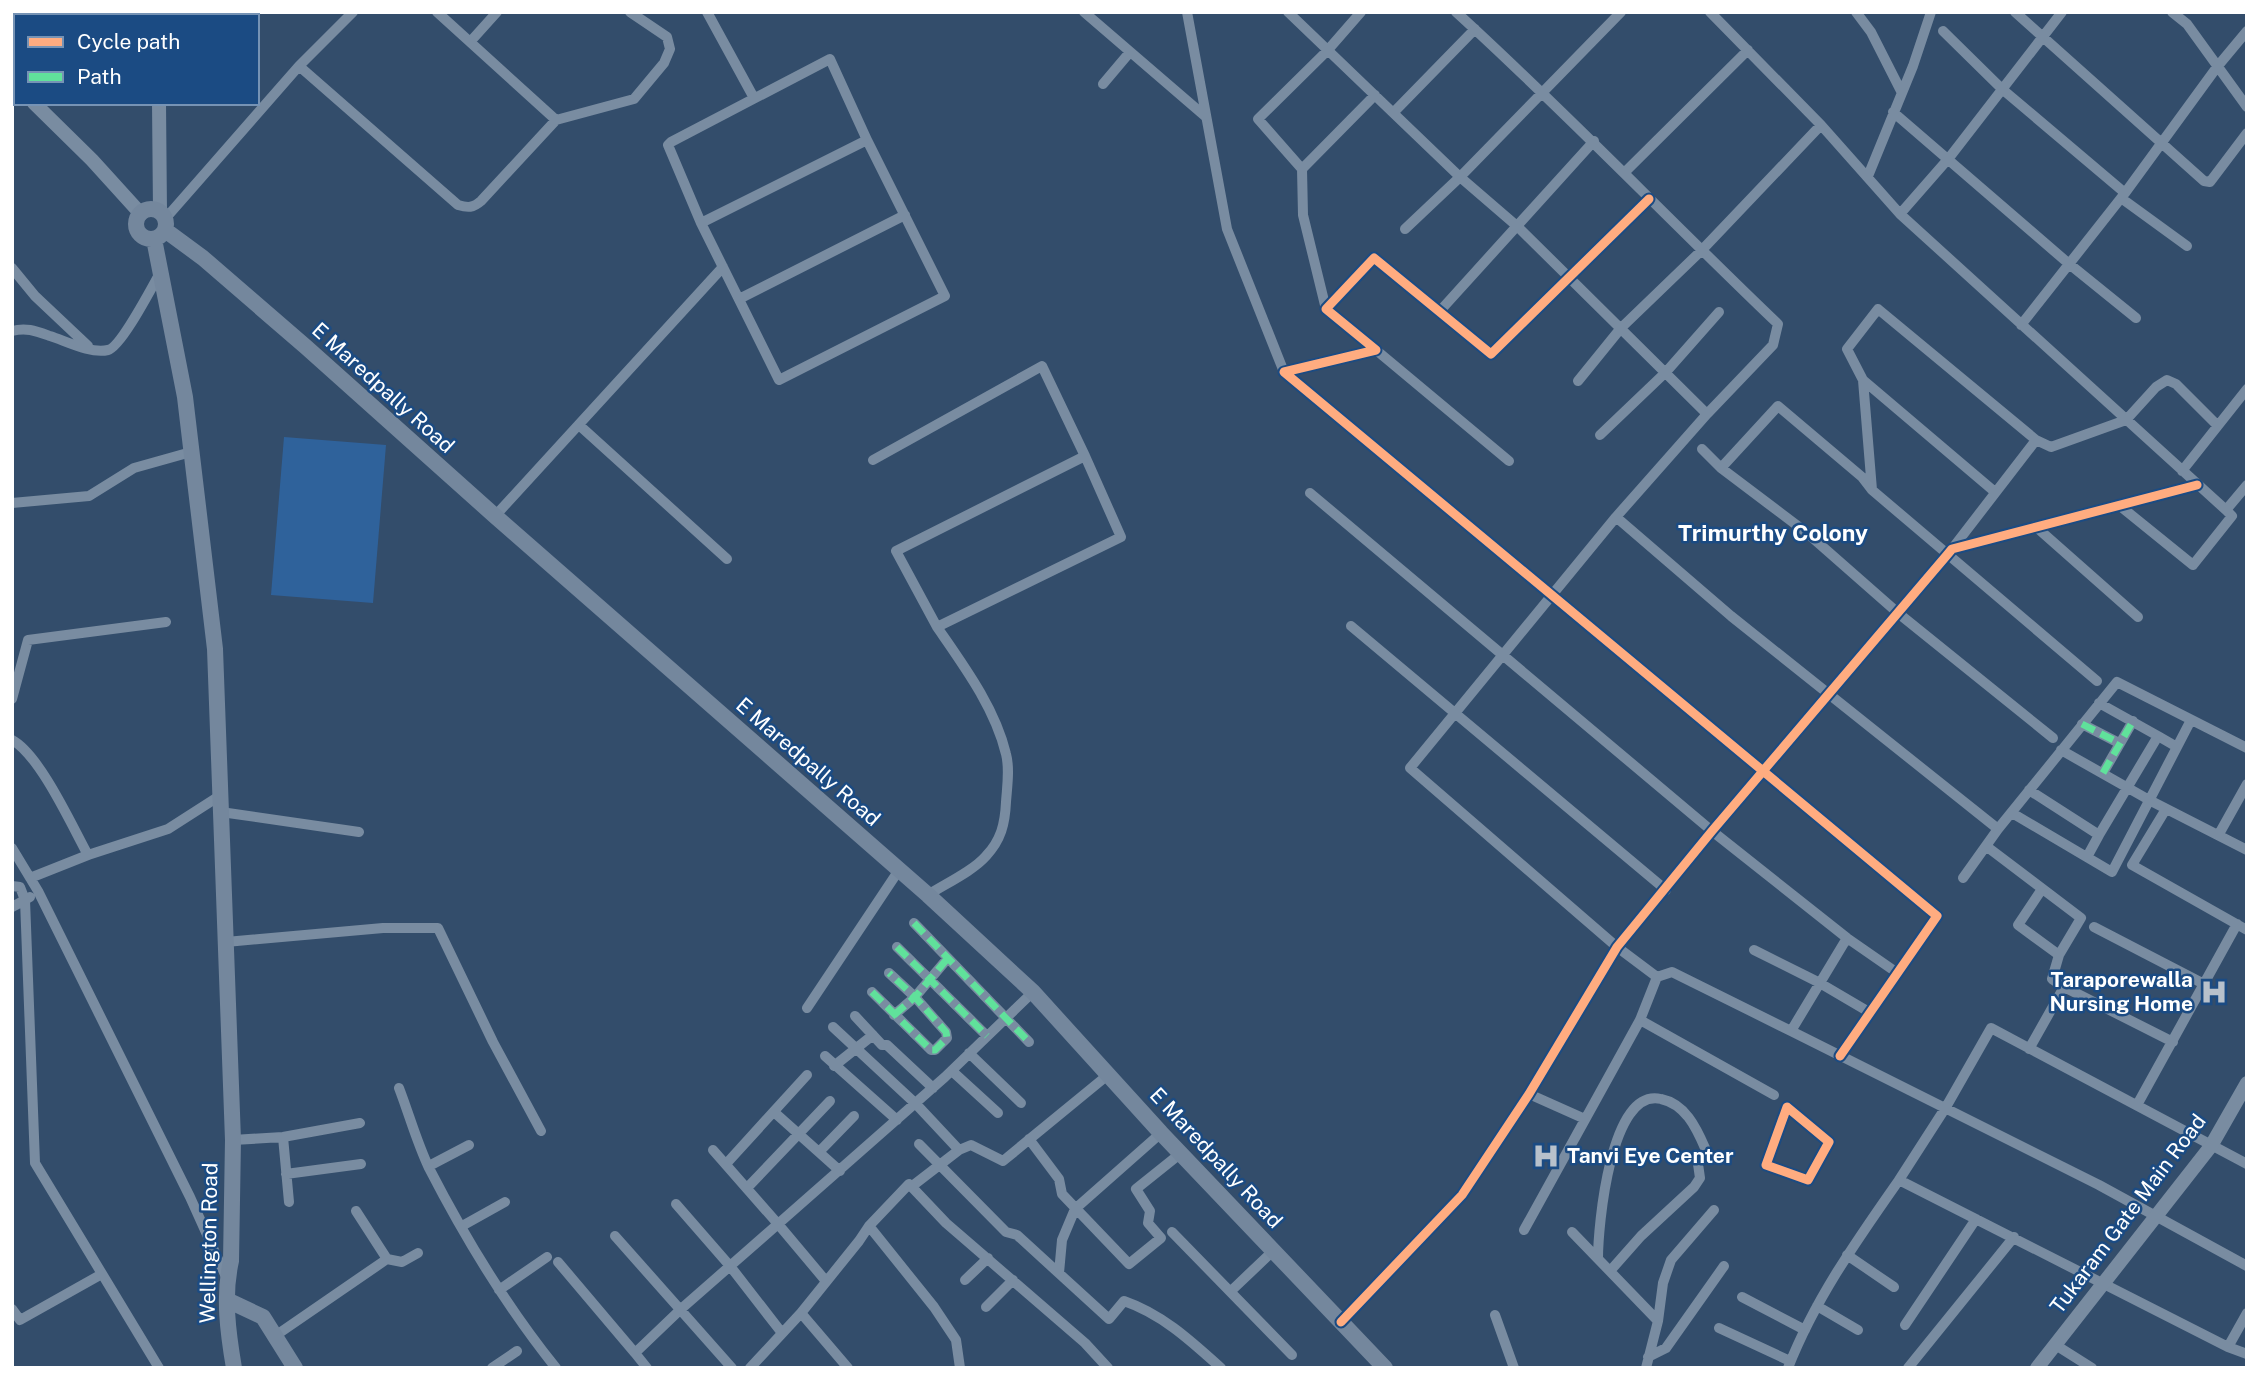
<svg xmlns="http://www.w3.org/2000/svg" width="2259" height="1380" font-family="'Public Sans',sans-serif">
<style>
.green{fill:#2f629b}
.lines{fill:none;stroke-linecap:round;stroke-linejoin:round}
.minor{stroke:#798ca1;stroke-width:10}
.tertiary{stroke:#798ca1;stroke-width:14}
.secondary{stroke:#74879d;stroke-width:16}
.quiet{stroke:#60e19b;stroke-width:7;stroke-dasharray:14 7;stroke-linecap:butt}
.cycleway-casing{stroke:#1b4b83;stroke-width:13}
.cycleway{stroke:#ffac80;stroke-width:9}
.labels{text-anchor:middle;stroke-width:5;stroke-linejoin:round;paint-order:stroke}
.street-label{font-size:21px;fill:#fff;stroke:#1b4b83}
.poi-label{font-size:21px;font-weight:bold;fill:#fff;stroke:#1b4b83;text-anchor:end}
.neighbourhood-label{font-size:23px;font-weight:bold;fill:#fff;stroke:#1b4b83}
</style>
<rect width="100%" height="100%" fill="#334d6b"/>
<path class="green" d="M284,437L386,445L373,603L271,595Z"/>
<g class="lines">
<path class="minor" d="M437,12L556,120L634,99L664,63L670,49L667,37L630,12
M707,12L754,98
M1084,12L1206,117
M1187,12L1227,229L1284,372
M1288,12L1460,177L1518,227L1707,414
M1456,12C1567,113 1670,221 1778,324L1773,345L1707,414L1616,517L1410,768L1617,947L1657,977L1672,972L1791,1031L1847,938
M1710,12L1821,125L1900,214L2226,510
M1856,12L1871,32L1902,93
M2015,12L2204,181L2210,182L2247,133
M2172,12L2187,24L2247,107
M1943,31L2002,89L2125,193
M470,42L497,12
M830,59L867,140L945,296L779,380L701,223L668,145L671,142Z
M299,66L458,205C468,208 473,208 481,201L556,120
M1103,84L1130,52
M1394,112L1475,29
M1893,112L2068,263L2136,318
M1302,169L1375,95
M1625,172L1748,50
M1868,176L1913,66L1931,12
M2121,198L2187,246
M1649,199L1491,354L1374,258L1326,309L1376,350L1284,372L1937,916L1840,1056
M1900,214L1949,158L2062,12
M165,219L299,66L353,12
M701,223L867,140
M1405,229L1460,177L1621,12
M12,268L35,296L88,346
M739,299L905,215
M1326,309L1303,215L1302,169L1258,119L1327,51L1361,12
M1439,312L1594,141
M2021,325L2125,193L2217,67L2247,31
M12,331C26,327 36,331 50,336C66,341 90,354 108,350C121,347 152,287 160,273
M1376,350L1509,461
M1863,380L1995,492
M1578,381L1621,328L1701,251L1821,125
M579,425L727,559
M1600,435L1666,372L1719,312
M1702,449L1721,468L1807,533L1898,613L2053,738
M873,460L1042,366L1085,456L1121,537L937,627C964,666 995,708 1006,754C1010,769 1007,787 1006,802C1005,824 1001,840 986,856C973,871 945,884 928,895
M1721,468L1778,406L1862,477L1872,490
M2182,471L2247,389
M1310,493L1712,831L1847,938L1896,972
M12,503L89,496L134,468L191,452
M2119,505L2193,565L2232,516L2226,510L2247,485
M495,516L723,267
M1616,517L1731,616L1998,829
M2035,526L2138,617
M1952,549L2036,440
M1351,626L1666,890
M937,627L896,551L1085,456
M2097,681L1872,490L1863,380L1847,349L1878,309L2036,440L2051,447L2126,420L2156,387L2167,380L2176,384L2217,425
M12,699L28,640L166,622
M2082,724L2119,743
M2158,736L2177,747L2191,720
M12,740C40,755 72,826 88,855L30,878
M2061,750L2151,801L2247,850
M2103,773L2133,721
M2029,790L2099,835L2158,736L2099,703
M2166,809L2132,865L2247,930
M221,812L359,832
M2012,813L2112,872L2177,747
M2219,834L2247,784
M1986,846L2081,918L2059,955L2052,979L2064,987
M12,848L38,891L190,1197L227,1279
M88,855L168,829L221,795
M2087,857L2099,835
M1963,878L1998,829L2117,682L2247,748
M12,886L20,887L25,900L30,897
M2042,889L2018,925L2059,955
M12,907L25,900L35,1163L159,1368
M914,923L1029,1042
M2094,927L2204,984
M226,942L383,928H438L493,1042L541,1131
M897,947L987,1036
M1754,950L1818,982L1869,1012
M872,992L931,1050H935L947,1038L946,1032L915,997L889,973
M807,1008L899,870
M894,1015L915,997L948,958
M855,1016L882,1045H887L933,1088
M1640,1020L1774,1095
M833,1027L916,1104L959,1150
M1791,1031L2099,1185L2247,1266
M2029,1049L2064,987L2173,1042
M969,1053L1021,1103
M825,1056L897,1120
M834,1066L873,1035
M952,1071L998,1113
M399,1088C409,1114 417,1143 429,1168C465,1238 507,1307 556,1368
M1529,1094L1585,1119
M2137,1105L2237,924
M774,1112L840,1171
M283,1137L289,1202
M1029,1139L1059,1179L1062,1194L1129,1264L1161,1238L1148,1223L1150,1211L1136,1189L1181,1153
M233,1140L283,1137L360,1123
M919,1144L1006,1232L1017,1235L1109,1319L1124,1301C1162,1314 1191,1341 1221,1368
M713,1150L778,1224L945,1077L1033,992
M819,1152L854,1116
M726,1164L807,1075
M2247,1164L1991,1028L1946,1107L1899,1180L2228,1347L2247,1354
M429,1166L469,1145
M286,1174L361,1164
M911,1187L959,1150L971,1145L1003,1161L1109,1074
M747,1188L830,1101
M676,1204L730,1266L782,1333
M356,1211L387,1259
M462,1226L505,1202
M869,1226L934,1307L956,1340L960,1368
M1524,1230L1640,1020L1657,977
M1172,1232L1292,1355
M1572,1232L1658,1321
M615,1236L732,1368
M1847,1255L1894,1287
M1598,1259C1598,1227 1610,1087 1661,1099C1685,1104 1696,1127 1705,1148V1153L1698,1164L1700,1178L1694,1187L1641,1236L1610,1271
M558,1262L635,1353L681,1309L778,1224L825,1280
M1059,1273L1062,1240L1075,1209L1161,1133
M965,1280L988,1258
M499,1290L547,1257
M1231,1291L1274,1250
M1742,1297L1805,1330
M1817,1306L1858,1330
M986,1307L1013,1280
M12,1309L20,1320L102,1274
M801,1313L848,1368
M1495,1315L1514,1368
M1341,1322L1462,1195L1529,1094L1617,947L1712,831L1947,555L1952,549L2197,485
M1905,1325L1976,1219
M1719,1328L1790,1361
M275,1336L387,1259L402,1262L418,1253
M2054,1344L2092,1368
M2228,1347L2247,1313
M635,1353L647,1368
M1648,1357L1666,1348L1724,1266
M492,1368L517,1351
M750,1368L801,1313L859,1241L869,1226L909,1184L946,1223L1085,1343L1108,1368
M1646,1368L1658,1321L1663,1283L1671,1260L1714,1210
M1788,1368C1815,1299 1857,1240 1899,1180
M1908,1368L2014,1237"/>
<path class="tertiary" d="M157,12V16
M12,85L16,88
M34,103L92,160L141,214
M159,103L160,212
M2037,1368L2211,1146L2247,1083"/>
<path class="secondary" d="M136 224a15 15 0 1 1 30 0a15 15 0 1 1-30 0Z
M165,230L203,258L306,347L495,516L928,895L1033,992L1161,1133L1385,1368
M154,239L185,397L215,649L233,1140L231,1261C223,1296 228,1333 234,1368
M227,1300L263,1317L295,1368"/>
<path class="quiet" d="M2082,724L2119,743
M2103,773L2133,721
M914,923L1029,1042
M897,947L987,1036
M872,992L931,1050H935L947,1038L946,1032L915,997L889,973
M894,1015L915,997L948,958"/>
<defs>
<path id="cycleway" d="M1649,199L1491,354L1374,258L1326,309L1376,350L1284,372L1937,916L1840,1056
M1787,1107L1829,1142L1808,1180L1766,1165Z
M1341,1322L1462,1195L1529,1094L1617,947L1712,831L1947,555L1952,549L2197,485"/>
</defs>
<use href="#cycleway" class="cycleway-casing"/>
<use href="#cycleway" class="cycleway"/>
</g>
<defs>
<symbol id="hospital-bare" viewBox="-9 -9 18 18"><path d="M-5-5h3v3.5h4V-5h3V5h-3V1.5h-4V5h-3Z" fill="#b8c1cb" stroke="#1b4b83" stroke-width="2.5" paint-order="stroke"/></symbol>
</defs>
<g fill-rule="evenodd">
<use href="#hospital-bare" x="2195" y="973" width="38" height="38"/>
<use href="#hospital-bare" x="1527" y="1137" width="38" height="38"/>
</g>
<g class="labels">
<g class="street-label">
<text transform="translate(383 388) rotate(42)" y="7">E Maredpally Road</text>
<text transform="translate(808 762) rotate(41)" y="7">E Maredpally Road</text>
<text transform="translate(1216 1158) rotate(47)" y="7">E Maredpally Road</text>
<text transform="translate(2128 1214) rotate(-53)" y="7">Tukaram Gate Main Road</text>
<text transform="translate(209 1243) rotate(-89)" y="7">Wellington Road</text>
</g>
<g class="poi-label">
<text x="2193" y="987">Taraporewalla<tspan x="2193" dy="24">Nursing Home</tspan></text>
<text x="1567" y="1163" text-anchor="start">Tanvi Eye Center</text>
</g>
<g class="neighbourhood-label">
<text x="1773" y="541">Trimurthy Colony</text>
</g>
</g>
<rect width="2259" height="1380" fill="none" stroke="#ffffff" stroke-width="28"/>
<rect x="14" y="14" width="245" height="91" fill="#1b4b83" stroke="#7693b5" stroke-width="2"/>
<rect x="28" y="37" width="35" height="10" fill="#ffac80" stroke="#7693b5" stroke-width="2"/>
<text x="77" y="49" font-size="21" fill="#ffffff">Cycle path</text>
<rect x="28" y="72" width="35" height="10" fill="#60e19b" stroke="#7693b5" stroke-width="2"/>
<text x="77" y="84" font-size="21" fill="#ffffff">Path</text>
</svg>
